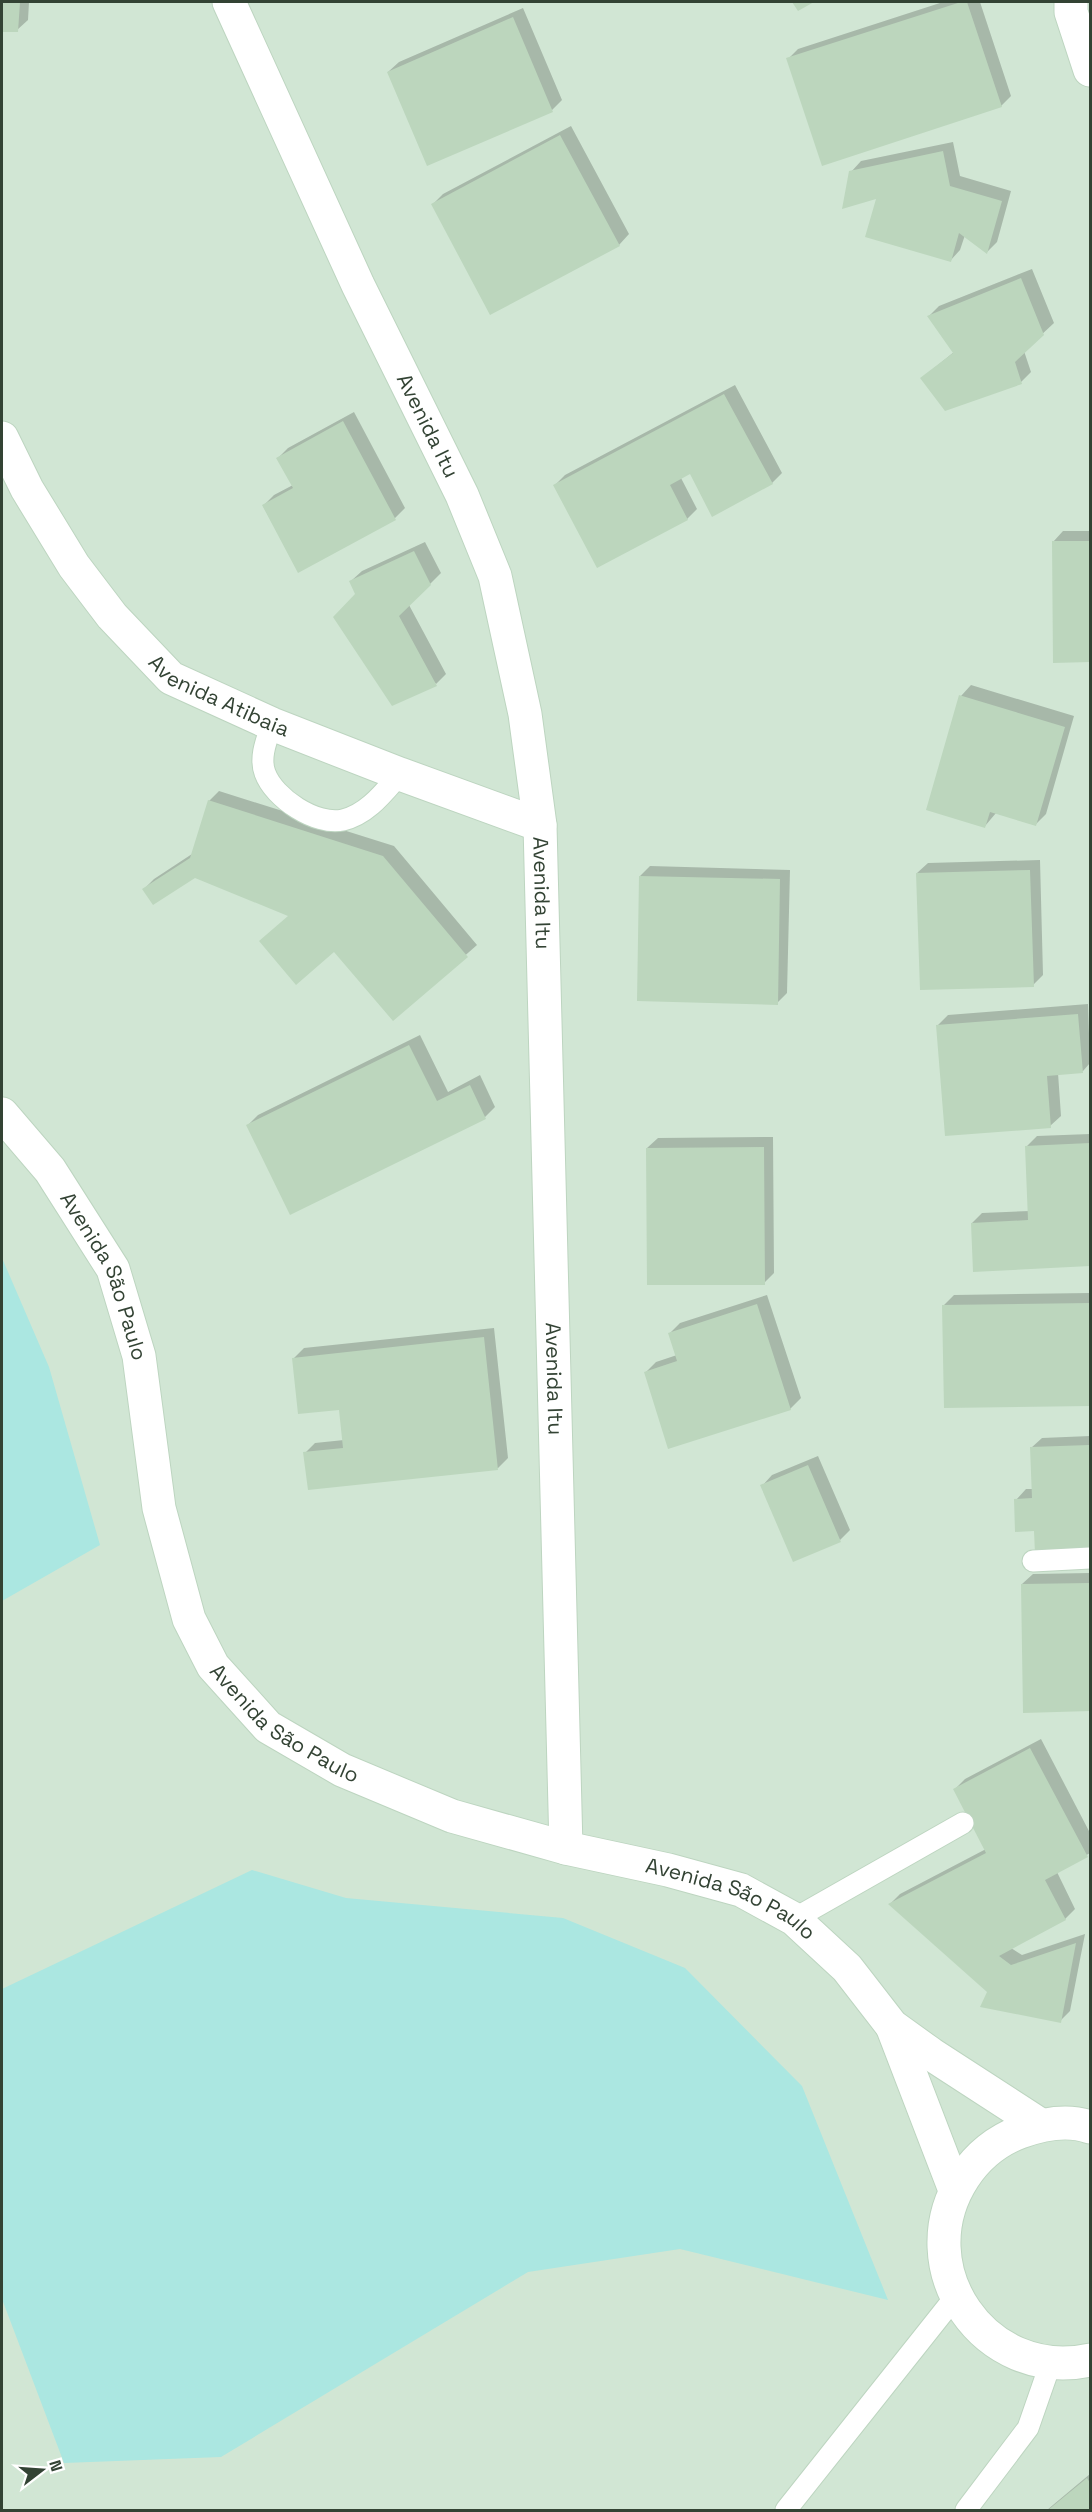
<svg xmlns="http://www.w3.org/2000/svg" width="1092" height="2512" font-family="'Space Grotesk',sans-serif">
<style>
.residential{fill:#d1e6d4}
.green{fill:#abe7e1}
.shadow{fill:#0003}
.building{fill:#bcd6bd}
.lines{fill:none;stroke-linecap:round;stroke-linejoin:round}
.service-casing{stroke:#bdd5c0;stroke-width:23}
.minor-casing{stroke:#bdd5c0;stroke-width:35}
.service{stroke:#fff;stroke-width:21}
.minor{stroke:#fff;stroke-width:33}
.labels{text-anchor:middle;stroke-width:4.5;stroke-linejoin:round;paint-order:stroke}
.street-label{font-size:21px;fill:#334334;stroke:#fff}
</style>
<rect width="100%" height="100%" fill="#e3f2e5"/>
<path class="residential" d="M2,2H1090V2510H2Z"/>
<path class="green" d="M2,1258L49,1367L100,1545L2,1601Z
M252,1870L346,1898L563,1918L685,1968L802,2086L888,2300L680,2249L528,2272L221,2457L64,2463L2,2299V1989Z"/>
<path class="shadow" d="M2,2H29L28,20L17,30H2Z
M943,2H980L1011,96L1001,106L788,59L798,49Z
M523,8L562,100L552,110L388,72L399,62Z
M571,126L629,234L619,245L433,204L443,194Z
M953,142L960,176L1011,191L997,242L987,252L965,235L960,250L950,261L851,172L861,161Z
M1032,269L1054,323L1024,351L1031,372L1021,382L922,378L954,352L929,316L939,306Z
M735,385L782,473L772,483L691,472L681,478L697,509L687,519L555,485L565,475Z
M354,412L405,508L395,518L299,571L263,506L274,495L293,485L278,458L288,448Z
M1063,531H1090V661H1055L1053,542Z
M425,542L441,573L409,605L446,674L436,684L357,595L351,581L362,571Z
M971,685L1074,716L1046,814L1035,825L996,813L985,826L961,696Z
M219,791L394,846L477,945L393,1019L334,950L290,915L194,876L144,889L154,879L192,854L209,801Z
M1040,860L1043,975L1033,985L917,873L928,863Z
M650,866L790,870L787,993L777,1003L640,876Z
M1088,1004L1090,1063L1083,1071L1058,1073L1061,1116L1050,1126L938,1025L948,1015Z
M420,1035L448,1092L480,1075L495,1107L485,1117L248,1125L258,1115Z
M1090,1134V1265L975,1270L972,1223L982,1213L1030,1211L1027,1146L1037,1136Z
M773,1137L774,1273L764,1283L647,1148L658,1138Z
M1090,1293V1405L946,1407L944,1305L954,1295Z
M767,1295L801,1398L790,1409L645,1373L656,1362L677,1355L670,1333L680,1323Z
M494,1328L508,1458L498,1468L305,1453L315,1443L344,1440L341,1408L294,1358L304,1348Z
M1090,1436V1549L1036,1529L1016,1500L1026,1489H1033L1031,1448L1042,1438Z
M818,1456L850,1530L840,1540L762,1486L772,1475Z
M1090,1573V1710L1025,1711L1022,1584L1033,1574Z
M1041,1739L1090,1833V1853L1057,1872L1075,1909L1065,1919L1011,1948L1022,1955L1085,1934L1070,2011L1060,2021L989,1991L890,1904L900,1894L986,1849L955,1789L965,1779Z
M1090,2474V2510H1047Z"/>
<path class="building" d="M2,2H20L18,32H2Z
M792,2H814L798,11Z
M961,2H967L1002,107L822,166L786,58Z
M513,17L553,112L427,166L387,72Z
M560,135L620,246L490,315L431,204Z
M943,151L950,186L1002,201L987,254L959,233L951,262L865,237L876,199L842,209L849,171Z
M1021,278L1044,335L1015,362L1022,384L945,411L920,378L953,353L927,316Z
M724,394L773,484L712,517L690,474L670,485L688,520L597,568L553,485Z
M343,421L396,520L298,573L262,505L293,488L276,458Z
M1052,541H1090V662L1053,663Z
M414,551L431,585L399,616L437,686L392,706L333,617L355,594L349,581Z
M959,695L1065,727L1036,826L990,812L985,828L926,810Z
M208,800L383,856L468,957L393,1021L334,952L296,985L259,941L288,916L195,878L153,905L142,889L190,858Z
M1030,870L1034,987L920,990L916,873Z
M639,876L780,879L778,1005L637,1001Z
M1078,1014L1083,1073L1047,1076L1051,1128L945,1136L936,1025Z
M409,1045L437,1101L470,1085L486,1119L290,1215L246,1125Z
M1090,1143V1266L973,1272L971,1223L1028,1220L1025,1146Z
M764,1147L765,1285H647L646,1148Z
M1090,1303V1406L944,1408L942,1305Z
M757,1304L791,1410L668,1449L644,1372L677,1361L668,1333Z
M484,1337L498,1470L308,1490L303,1452L343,1448L339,1410L298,1414L292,1358Z
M1089,1445L1090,1551L1035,1553L1034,1531L1015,1532L1014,1499L1032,1498L1030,1447Z
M808,1465L841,1542L793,1562L760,1485Z
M1090,1583V1711L1023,1713L1021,1584Z
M1030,1748L1088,1857L1045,1880L1066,1920L999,1956L1011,1965L1076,1943L1061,2023L980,2007L987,1992L888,1904L986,1853L953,1789Z
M1087,2478L1090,2483V2510H1048Z"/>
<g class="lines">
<defs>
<path id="service" d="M272,724C267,739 259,757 265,773C274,798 316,826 343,820C368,814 384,792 400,774
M1033,1561L1090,1558
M794,1919L963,1823
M786,2510L956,2296
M966,2510L1028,2428L1051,2362"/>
<g id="minor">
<path id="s1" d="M229,2L358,285L462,495L495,576L525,714L540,825L566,1848"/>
<path d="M1071,2V12L1090,70"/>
<path id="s2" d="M2,438L27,489L74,566L112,616L171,678L272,724L400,774L540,825"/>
<path id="s3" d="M2,1114L50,1170L113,1269L139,1356L159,1508L189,1619L213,1666L268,1727L342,1770L452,1816L566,1848L668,1870L741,1890L794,1919L847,1968L892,2026L931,2054L1039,2124"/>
<path d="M892,2026L955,2190"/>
<path d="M1090,2127C1068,2119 1042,2124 1020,2132C996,2141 978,2156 964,2177C905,2267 985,2383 1090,2360"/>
</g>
</defs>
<use href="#service" class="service-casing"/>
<use href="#minor" class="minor-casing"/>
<use href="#service" class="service"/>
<use href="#minor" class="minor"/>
</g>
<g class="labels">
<g class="street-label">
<text dy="7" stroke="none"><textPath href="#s1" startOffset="468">Avenida Itu</textPath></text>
<text dy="7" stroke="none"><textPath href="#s2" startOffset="346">Avenida Atibaia</textPath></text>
<text dy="7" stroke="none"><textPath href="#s1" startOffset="954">Avenida Itu</textPath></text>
<text dy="7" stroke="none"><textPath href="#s3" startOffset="194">Avenida São Paulo</textPath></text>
<text dy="7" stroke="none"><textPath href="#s1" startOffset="1440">Avenida Itu</textPath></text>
<text dy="7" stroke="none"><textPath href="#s3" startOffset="696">Avenida São Paulo</textPath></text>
<text dy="7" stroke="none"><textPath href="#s3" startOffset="1182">Avenida São Paulo</textPath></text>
</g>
</g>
<rect width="1092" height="2512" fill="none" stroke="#334334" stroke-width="6"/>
<g transform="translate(42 2470) rotate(73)" stroke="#ffffff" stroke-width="4.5" paint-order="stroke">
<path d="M0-4.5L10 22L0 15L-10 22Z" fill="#334334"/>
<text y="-9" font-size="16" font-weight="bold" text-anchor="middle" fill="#334334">N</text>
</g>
</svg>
